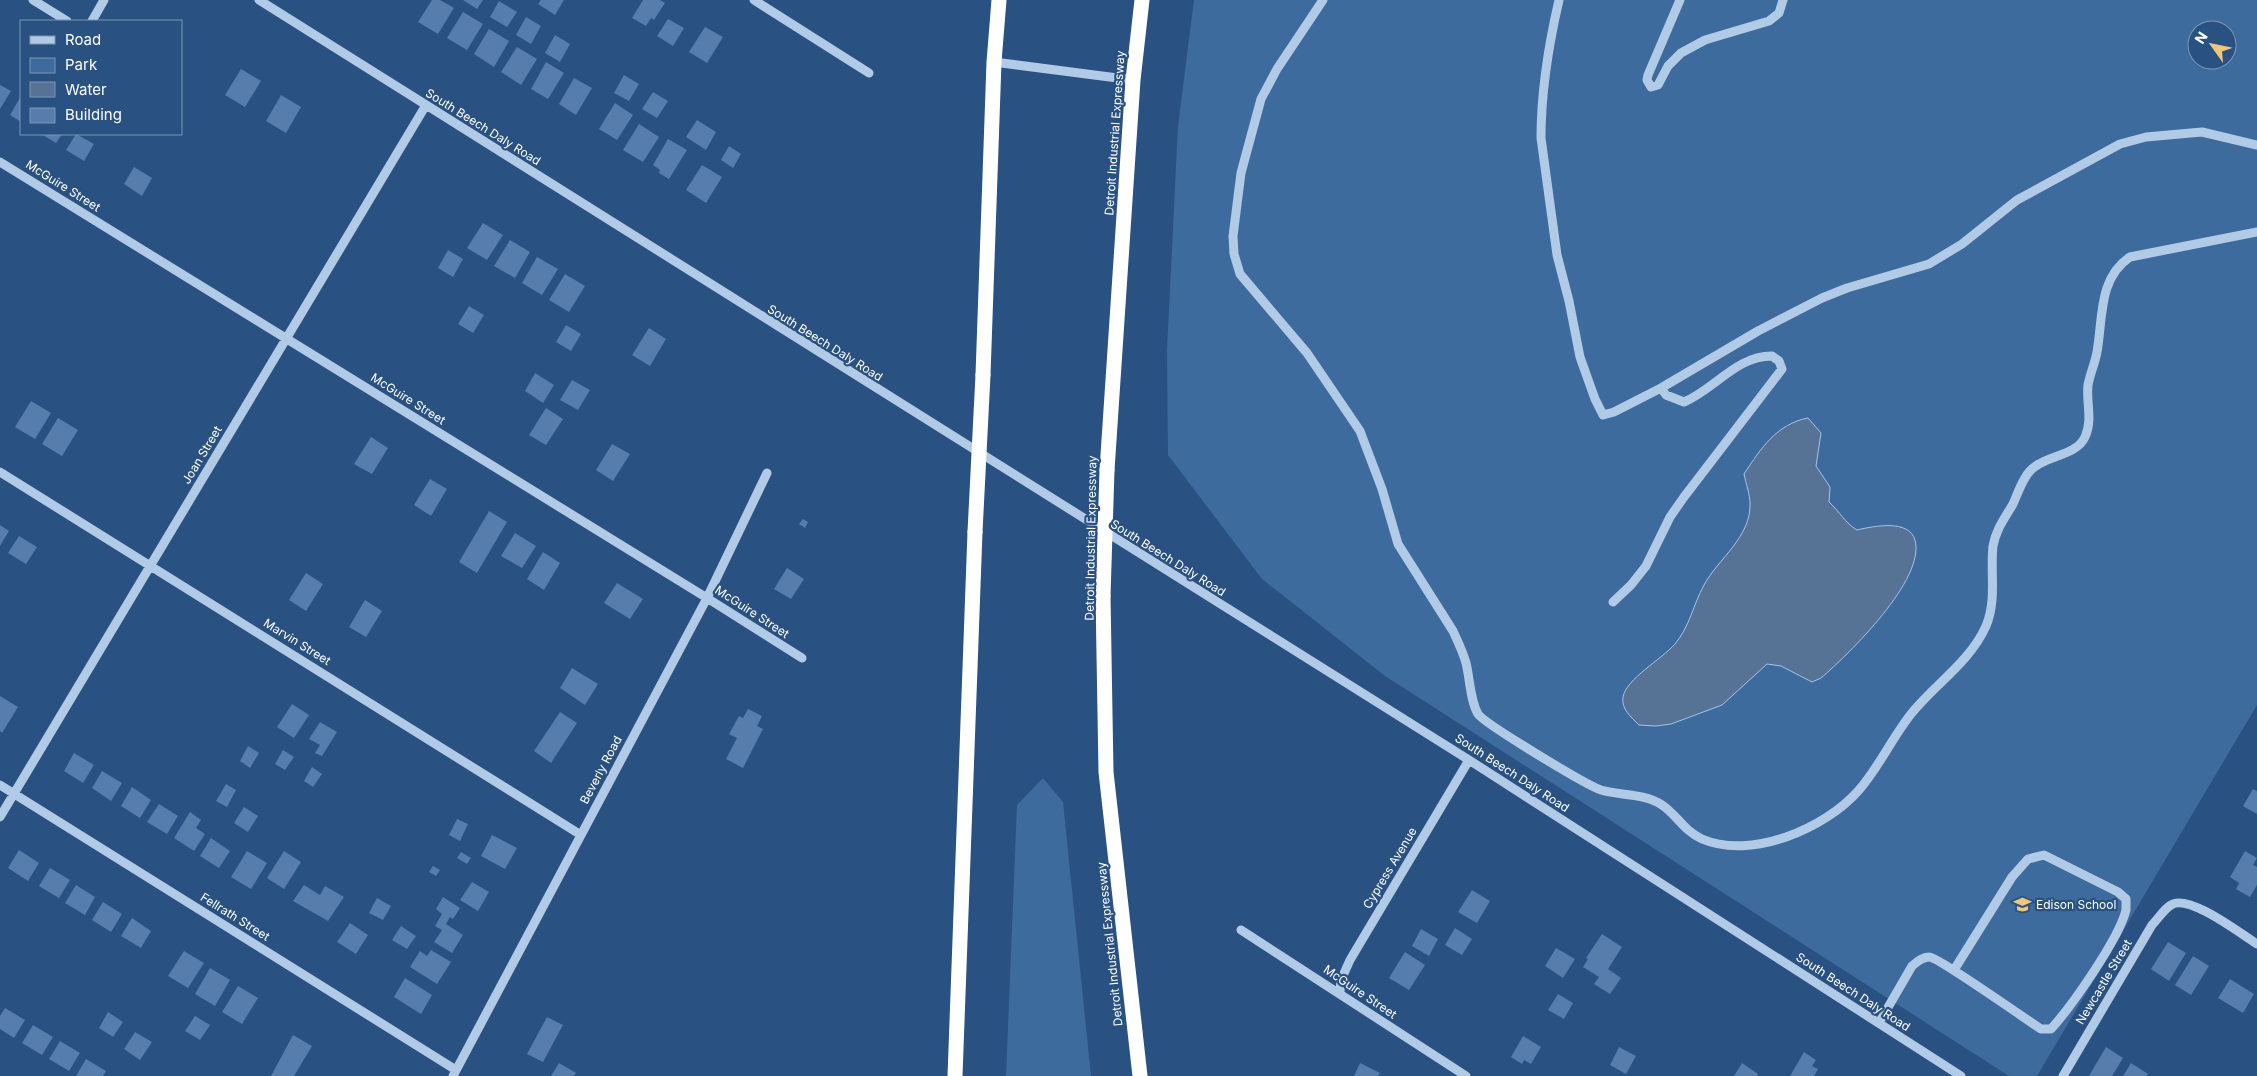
<svg xmlns="http://www.w3.org/2000/svg" width="2257" height="1076" font-family="Inter,sans-serif">
<style>
.green{fill:#3e6b9e;fill-rule:evenodd}
.water{fill:#567294;stroke:#a6c5e6}
.building{fill:#567dab}
.lines{fill:none;stroke-linecap:round;stroke-linejoin:round}
.minor{stroke:#b1cae6;stroke-width:9}
.highway{stroke:#fff;stroke-width:15}
.highway-bridge{stroke:#fff;stroke-width:15}
.labels{text-anchor:middle;stroke-width:4.5;stroke-linejoin:round;paint-order:stroke}
.street-label{font-size:12px;fill:#fff;stroke:#295181}
.poi-label{font-size:12px;fill:#fff;stroke:#295181;text-anchor:start}
</style>
<rect width="100%" height="100%" fill="#295181"/>
<path class="green" d="M1194,0H2257V705L2037,1076H2009L1385,676L1262,579L1168,455L1167,350L1178,126ZM2197,30H2227V60H2197Z
M1043,778L1063,802L1091,1076H1006L1017,805Z"/>
<path class="water" d="M1808,418L1821,433L1816,466L1830,487L1829,502C1840,512 1845,523 1857,530C1874,526 1909,519 1915,540C1926,579 1849,654 1821,678L1812,682L1781,666L1767,664L1722,705L1671,724L1656,726L1639,725C1631,717 1621,709 1623,697C1626,679 1662,659 1675,644C1690,626 1693,605 1704,585C1718,559 1751,537 1750,504C1750,494 1746,484 1744,474C1761,448 1777,424 1808,418Z"/>
<path class="building" d="M432,0H440L454,8L438,34L418,22Z
M463,0H483L477,9Z
M541,0H564L555,15L538,4Z
M643,0H660L665,3L654,20L651,18L646,26L632,18Z
M499,1L517,12L507,27L490,17Z
M463,12L483,24L467,50L447,38Z
M526,17L541,26L531,44L516,35Z
M668,19L684,28L673,46L657,36Z
M705,27L723,37L707,63L689,52Z
M489,29L509,41L494,67L474,54Z
M555,35L570,44L560,62L545,53Z
M517,47L537,59L521,85L501,72Z
M546,62L564,73L548,99L531,89Z
M241,69L261,81L245,107L225,95Z
M624,75L639,84L629,101L614,93Z
M574,78L592,88L576,115L559,104Z
M0,85L11,91L0,109Z
M653,92L668,101L657,118L642,109Z
M281,95L301,107L286,133L266,121Z
M21,96V122L10,115Z
M615,103L633,115L617,140L599,129Z
M697,120L716,132L706,150L686,137Z
M639,124L659,137L643,162L623,150Z
M41,134H62L56,143Z
M76,134L94,144L84,161L66,150Z
M668,139L687,150L669,179L659,173L660,170L653,165Z
M729,146L741,154L733,168L721,160Z
M702,165L722,177L706,203L686,190Z
M134,167L152,178L142,196L124,184Z
M483,223L503,235L487,260L467,248Z
M510,240L530,252L515,278L494,266Z
M448,250L463,259L453,277L438,268Z
M537,257L558,269L542,295L522,283Z
M565,274L585,286L569,312L549,300Z
M469,306L484,315L473,333L458,324Z
M566,325L581,334L571,351L556,342Z
M649,328L666,339L650,366L632,355Z
M535,373L554,385L543,403L525,391Z
M572,380L590,390L578,410L560,400Z
M31,401L51,413L35,439L15,427Z
M546,408L563,419L546,445L529,435Z
M58,418L78,430L62,456L42,444Z
M371,437L388,448L372,474L354,464Z
M612,444L630,454L613,481L596,470Z
M430,479L447,489L431,516L414,505Z
M489,511L507,522L477,573L459,562Z
M803,519L808,522L805,528L799,524Z
M0,525L9,531L0,546Z
M515,533L536,546L522,568L501,556Z
M19,536L37,547L26,564L8,553Z
M543,552L560,563L544,590L527,579Z
M787,568L804,579L791,599L774,589Z
M306,573L323,584L306,611L289,600Z
M617,583L643,599L630,619L604,603Z
M365,600L382,611L366,637L349,627Z
M572,668L598,684L585,705L560,688Z
M0,696L18,707L2,733L0,731Z
M292,704L309,715L294,738L277,727Z
M748,709L762,716L757,726L763,729L743,768L726,759L737,738L729,734L739,716L743,718Z
M560,712L577,723L551,763L534,751Z
M320,722L337,732L322,756L315,753L320,745L309,739Z
M248,746L259,753L250,768L240,761Z
M283,750L294,757L285,770L275,764Z
M74,753L94,765L83,783L64,771Z
M312,767L322,774L313,787L304,781Z
M102,771L122,783L111,801L92,788Z
M226,784L236,790L227,807L216,801Z
M132,787L151,800L140,818L121,806Z
M2253,789L2257,791V814L2243,806Z
M159,804L178,816L167,834L147,822Z
M244,807L258,816L248,832L234,823Z
M190,812L201,820L196,828L205,834L194,851L174,838Z
M457,819L468,824L460,841L449,835Z
M492,835L517,848L505,869L481,856Z
M211,838L230,851L219,868L200,856Z
M19,850L39,863L28,881L8,868Z
M247,851L267,863L251,889L231,877Z
M284,851L301,862L284,889L267,878Z
M2245,851L2257,858L2253,865L2257,867V885L2250,897L2236,889L2239,883L2230,877Z
M461,852L471,858L467,864L457,858Z
M433,866L440,870L436,876L429,872Z
M50,868L70,880L59,898L39,886Z
M472,882L489,892L478,911L460,900Z
M76,885L95,897L85,915L65,903Z
M304,885L320,895L325,886L344,897L328,921L293,901Z
M1472,890L1490,901L1477,923L1458,912Z
M443,897L460,908L453,919L450,917L446,924L463,935L452,953L434,942L442,930L435,926L442,914L436,909Z
M377,898L391,906L383,920L369,913Z
M103,902L122,914L111,932L92,920Z
M132,918L151,931L141,948L121,936Z
M350,923L368,935L356,954L337,942Z
M401,926L416,936L407,949L392,940Z
M1455,928L1472,939L1462,955L1445,945Z
M1421,929L1438,939L1429,956L1412,946Z
M1602,934L1622,947L1608,969L1621,978L1610,994L1594,984L1599,977L1583,967L1588,959L1586,958Z
M2168,942L2186,953L2169,981L2151,969Z
M1556,948L1575,959L1563,978L1545,966Z
M431,950L451,962L437,984L410,967L420,951L427,956Z
M184,951L204,963L188,988L168,976Z
M1405,952L1425,965L1409,990L1389,978Z
M2193,956L2209,966L2191,995L2175,985Z
M210,968L230,980L215,1006L195,994Z
M405,978L432,995L421,1014L394,997Z
M2230,979L2254,994L2243,1013L2218,998Z
M238,986L258,998L242,1024L222,1012Z
M1558,994L1573,1003L1564,1019L1548,1010Z
M5,1008L25,1020L14,1038L0,1029V1016Z
M108,1012L123,1022L113,1037L99,1028Z
M195,1016L210,1025L200,1040L185,1031Z
M547,1017L563,1025L543,1062L527,1054Z
M33,1025L53,1037L42,1055L22,1043Z
M135,1032L152,1042L140,1060L124,1049Z
M293,1035L312,1046L294,1076H271Z
M1523,1036L1541,1047L1531,1064L1524,1060L1522,1064L1511,1057Z
M60,1041L80,1053L69,1071L49,1059Z
M1619,1047L1636,1056L1626,1074L1610,1065Z
M2106,1047L2123,1058L2112,1076H2089Z
M1804,1052L1816,1060L1812,1066L1818,1069L1814,1076H1790Z
M86,1059L106,1071L103,1076H76Z
M559,1063L576,1073L574,1076H551Z
M1360,1063L1380,1073L1378,1076H1354Z
M1742,1063L1758,1074L1757,1076H1734Z
M2131,1063L2148,1074L2146,1076H2123Z"/>
<g class="lines">
<path class="minor" d="M33,0L67,21
M259,0L1469,760L1961,1076
M754,0L869,73
M1323,0L1277,69L1261,99L1241,173L1233,236L1234,254L1240,274L1307,353L1360,431L1382,489L1398,544L1453,631C1458,642 1463,652 1466,663C1470,679 1470,700 1478,714C1485,724 1586,785 1601,790C1621,796 1644,793 1662,805C1677,815 1684,831 1702,839C1751,860 1825,829 1859,790C1879,767 1892,738 1911,714C1935,684 1970,662 1986,626C1997,600 1990,572 1993,546C1996,529 2005,518 2013,504C2017,495 2020,486 2025,478C2037,454 2075,459 2085,437C2093,420 2086,403 2088,385C2090,374 2095,363 2097,352C2103,319 2098,278 2130,257L2257,232
M1559,0C1549,43 1541,94 1541,138L1557,255L1569,301L1580,357L1595,399L1603,415L1614,412L1661,388
M1680,0L1648,75L1647,80L1651,87L1658,85L1668,66L1681,53L1705,40L1769,21L1779,13L1783,0
M92,21L104,0
M994,62L1133,80
M0,162L707,598L802,658
M0,472L581,835
M1613,602L1631,585L1646,566L1670,517L1684,497L1782,369L1779,361L1772,356C1736,356 1715,389 1684,402L1666,395L1661,388L1758,331L1822,298L1847,288L1929,264L1962,244L2017,200L2120,144L2146,137L2202,132L2257,145
M0,785L456,1070
M0,817L426,105
M1241,930L1466,1076
M1340,992L1341,980L1350,960L1469,760
M1879,1023L1912,966C1917,962 1922,957 1929,957C1938,957 2027,1020 2041,1029H2051C2071,1007 2119,939 2126,910C2126,907 2126,902 2126,899L2118,892L2044,855L2028,859L2012,877L1954,970
M453,1076L707,598L767,473
M2063,1076L2152,925C2158,919 2164,909 2171,905C2188,893 2241,934 2257,944"/>
<path class="highway" d="M983,375L994,62L999,0
M1107,470L1133,80L1142,0
M1103,596L1106,772L1140,1076
M955,1076L975,532"/>
<path class="highway-bridge" d="M975,532L983,375
M1103,596L1107,470"/>
</g>
<defs>
<symbol id="school-bare" viewBox="-9 -9 18 18"><path d="M0-5L7-2L0 1L-7-2ZM-4 1L0 2.5L4 1V4Q0 6-4 4Z" fill="#edc878" stroke="#295181" stroke-width="2.5" paint-order="stroke"/></symbol>
</defs>
<g fill-rule="evenodd">
<use href="#school-bare" x="2010" y="892" width="25" height="25"/>
</g>
<g class="labels">
<g class="street-label">
<text transform="translate(483 127) rotate(32)" y="4">South Beech Daly Road</text>
<text transform="translate(1115 133) rotate(-86)" y="4">Detroit Industrial Expressway</text>
<text transform="translate(63 186) rotate(32)" y="4">McGuire Street</text>
<text transform="translate(825 343) rotate(32)" y="4">South Beech Daly Road</text>
<text transform="translate(408 399) rotate(32)" y="4">McGuire Street</text>
<text transform="translate(202 455) rotate(-59)" y="4">Joan Street</text>
<text transform="translate(1091 538) rotate(-89)" y="4">Detroit Industrial Expressway</text>
<text transform="translate(1168 558) rotate(32)" y="4">South Beech Daly Road</text>
<text transform="translate(752 612) rotate(33)" y="4">McGuire Street</text>
<text transform="translate(297 642) rotate(32)" y="4">Marvin Street</text>
<text transform="translate(601 770) rotate(-62)" y="4">Beverly Road</text>
<text transform="translate(1512 773) rotate(33)" y="4">South Beech Daly Road</text>
<text transform="translate(1390 868) rotate(-59)" y="4">Cypress Avenue</text>
<text transform="translate(235 917) rotate(32)" y="4">Fellrath Street</text>
<text transform="translate(1110 944) rotate(-96)" y="4">Detroit Industrial Expressway</text>
<text transform="translate(2104 982) rotate(-59)" y="4">Newcastle Street</text>
<text transform="translate(1360 992) rotate(34)" y="4">McGuire Street</text>
<text transform="translate(1853 992) rotate(33)" y="4">South Beech Daly Road</text>
</g>
<g class="poi-label">
<text x="2036" y="909">Edison School</text>
</g>
</g>
<rect x="20" y="20" width="162" height="115" fill="#295181" stroke="#7f97b3"/>
<rect x="30" y="36" width="25" height="8" fill="#b1cae6" stroke="#7f97b3"/>
<text x="65" y="45" font-size="15" fill="#ffffff">Road</text>
<rect x="30" y="58" width="25" height="15" fill="#3e6b9e" stroke="#7f97b3"/>
<text x="65" y="70" font-size="15" fill="#ffffff">Park</text>
<rect x="30" y="82" width="25" height="15" fill="#567294" stroke="#7f97b3"/>
<text x="65" y="95" font-size="15" fill="#ffffff">Water</text>
<rect x="30" y="108" width="25" height="15" fill="#567dab" stroke="#7f97b3"/>
<text x="65" y="120" font-size="15" fill="#ffffff">Building</text>
<g transform="translate(2212 45) rotate(303)"><circle r="24" fill="#295181" stroke="#7f97b3"/>
<path d="M0-4L9 19L0 12L-9 19Z" fill="#edc878"/>
<text y="-8" font-size="14" font-weight="bold" text-anchor="middle" fill="#ffffff">N</text>
</g>
</svg>
